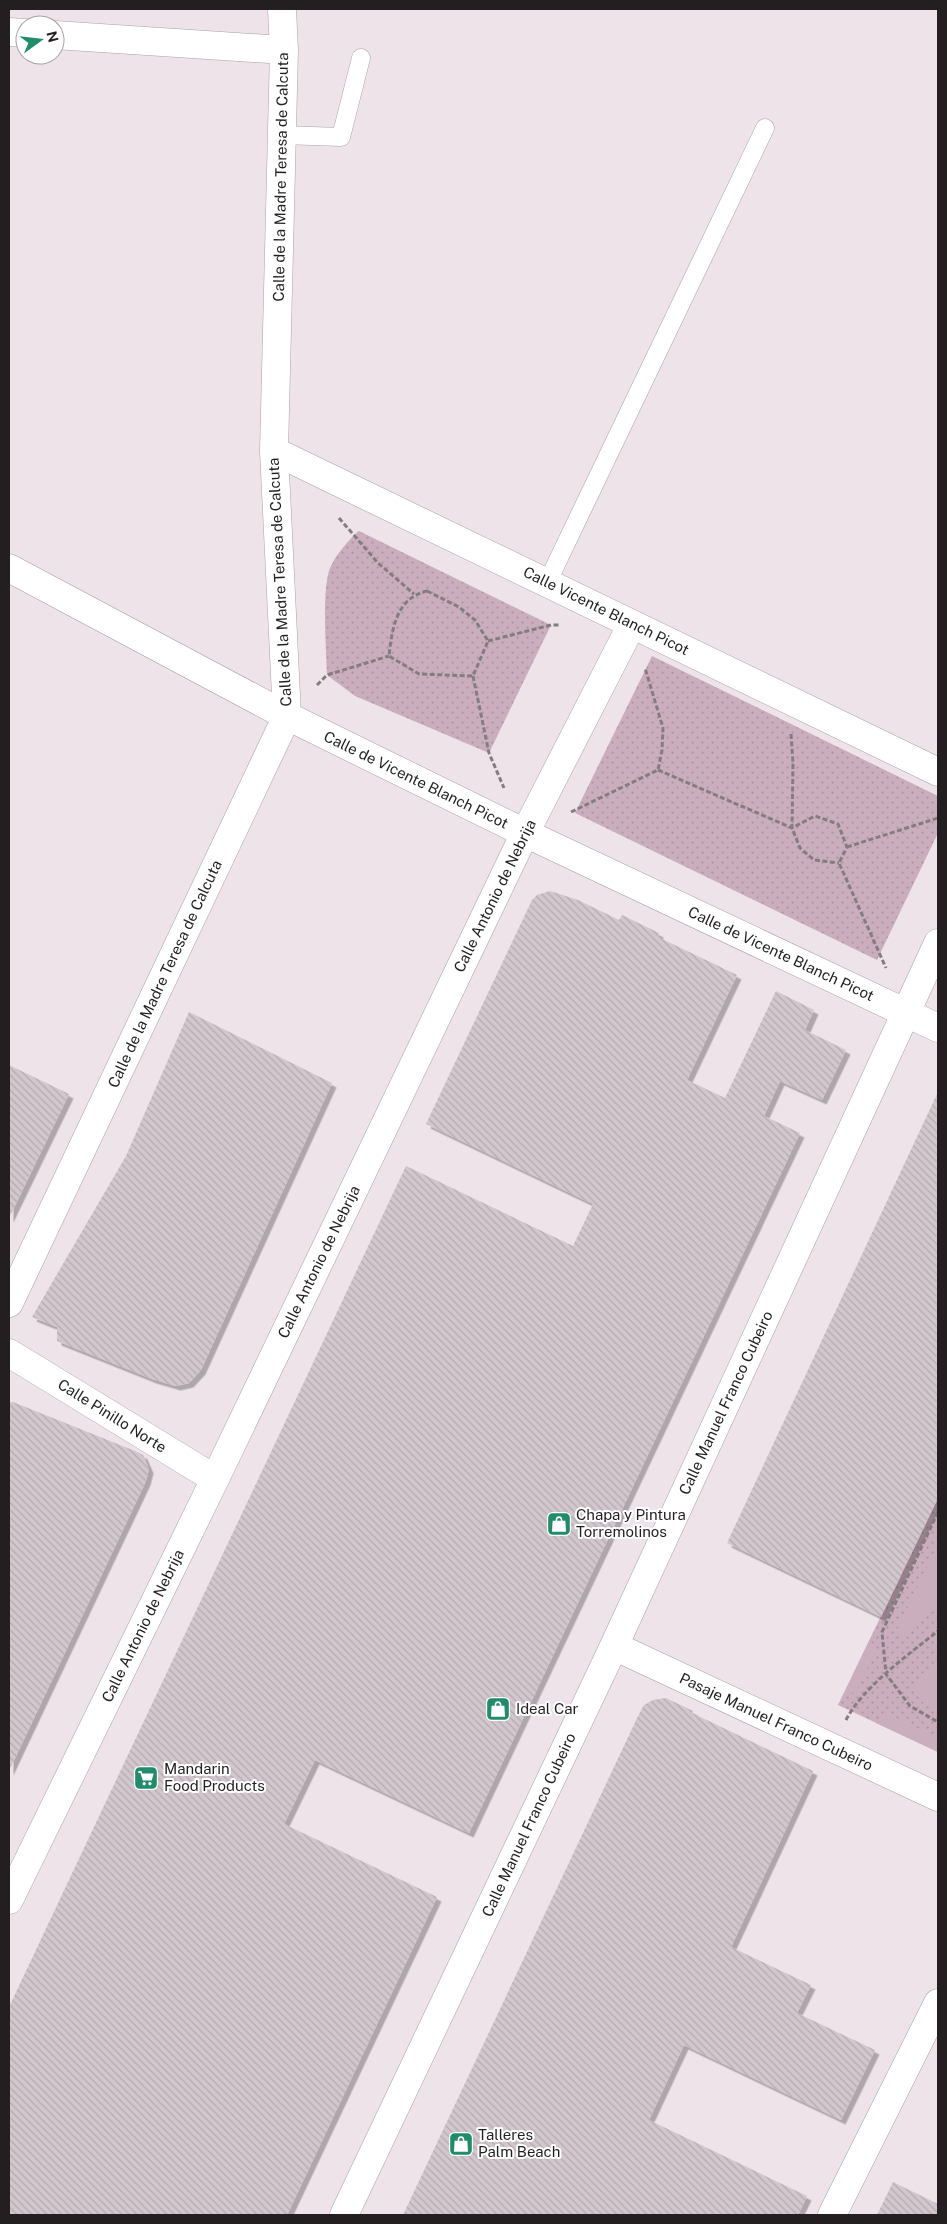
<svg xmlns="http://www.w3.org/2000/svg" width="947" height="2224" font-family="'Public Sans',sans-serif">
<style>
.grass{fill:url(#grass-dots)}
.garden{fill:#cbaebd}
.building{fill:url(#building-back-hatch);filter:url(#shadow)}
.lines{fill:none;stroke-linecap:round;stroke-linejoin:round}
.lane-casing{stroke:#aba0a5;stroke-width:19}
.street-casing{stroke:#aba0a5;stroke-width:29}
.path{stroke:#847d80;stroke-width:3;stroke-dasharray:5 2.5;stroke-linecap:butt}
.lane{stroke:#fff;stroke-width:18}
.street{stroke:#fff;stroke-width:28}
.labels{text-anchor:middle;stroke-width:4;stroke-linejoin:round;paint-order:stroke}
.street-label{font-size:15px;fill:#231f21;stroke:#fff}
.poi-label{font-size:15px;fill:#231f21;stroke:#fff;text-anchor:start}
</style>
<defs>
<pattern id="grass-dots" width="8" height="8" patternUnits="userSpaceOnUse" patternTransform="scale(1.25)"><rect width="8" height="8" fill="#cbaebd"/><path d="M2 2h.1M6 6h.1" fill="none" stroke="#ae95a2" stroke-width="1.8" stroke-linecap="round"/></pattern>
<pattern id="building-back-hatch" width="6" height="6" patternUnits="userSpaceOnUse" patternTransform="scale(1.25)"><rect width="6" height="6" fill="#d2c7cc"/><path d="M-1 5l2 2M0 0l6 6M5-1l2 2" fill="none" stroke="#b4aaaf"/></pattern>
<filter id="shadow"><feDropShadow dx="4.5" dy="4.5" stdDeviation="0" flood-color="#0004"/></filter>
</defs>
<rect width="100%" height="100%" fill="#ede3e8"/>
<path class="grass" d="M359,531L551,625L489,753L355,696L327,675C326,649 322,594 329,571C333,558 349,539 359,531Z
M652,656L938,796V833L877,960L575,813Z
M938,1498V1752L838,1705Z"/>
<path class="garden" d="M938,1545V1607L926,1616L907,1635L896,1632Z
M870,1639L876,1650L856,1692L844,1694Z
M938,1661V1713L920,1700L913,1686Z
M884,1712L938,1738V1752L876,1723Z"/>
<path class="building" d="M550,891L578,900L619,920L622,915L659,933L658,937L737,975L687,1080L725,1098L776,991L814,1010L805,1030L846,1050L822,1100L780,1081L764,1116L800,1133L469,1833L315,1760L284,1824L437,1897L287,2215H9V2007L406,1166L573,1246L593,1204L426,1124L532,900L537,895Z
M189,1012L332,1083L201,1370L189,1383L176,1386L152,1379L57,1341V1327L32,1317L126,1156Z
M9,1065L69,1094L9,1218Z
M938,1092V1498L881,1617L727,1543Z
M9,1402H13L135,1451L143,1455L149,1469L146,1481L9,1771Z
M666,1698L693,1711L692,1713L813,1771L731,1947L811,1985L797,2013L875,2050L841,2120L684,2045L649,2120L807,2196L798,2215H403L639,1714L644,1705L653,1700Z
M893,2182L938,2204V2215H877Z"/>
<g class="lines">
<defs>
<path id="lane" d="M282,135L341,137L361,58
M547,583L765,128"/>
<path id="street" d="M9,32L25,33
M55,35L284,50
M274,451L938,772
M9,568L287,716L525,833L938,1028
M9,1303L287,716L274,451L284,50L282,9
M9,1353L215,1479
M614,1646L938,1797
M9,1900L215,1479L525,833L632,624
M344,2215L614,1646L938,943
M832,2215L938,2003"/>
</defs>
<use href="#lane" class="lane-casing"/>
<use href="#street" class="street-casing"/>
<path class="path" d="M339,518L378,563L414,594
M427,591L459,607L475,620L488,641L473,676L419,674L389,656C392,629 396,598 427,591Z
M488,641L551,625H559
M473,676L489,753L504,788
M317,685L327,675L389,656
M791,734L793,763L792,828L800,848L814,860L839,863
M658,770L792,828L815,816L838,824L847,847L839,863L886,968
M571,812L658,770L662,750L663,728L645,668
M847,847L938,818
M938,1512L882,1632L886,1674L910,1706L938,1722
M846,1720C862,1688 909,1654 938,1631"/>
<use href="#lane" class="lane"/>
<use href="#street" class="street"/>
</g>
<defs>
<symbol id="shop-square" viewBox="-11 -11 22 22"><rect x="-9" y="-9" width="18" height="18" rx="4" fill="#218c69" stroke="#fff"/><path d="M-5-2.5h2.3a2.7 3.5 0 0 1 5.4 0H5L5.5 6h-11ZM-1.5-2.5h3a1.5 2.3 0 0 0-3 0Z" fill="#fff"/></symbol>
<symbol id="supermarket-square" viewBox="-11 -11 22 22"><rect x="-9" y="-9" width="18" height="18" rx="4" fill="#218c69" stroke="#fff"/><path d="M-6-5.5h2.5l.6 2H6L4.5 2H-2.5L-4.4-4H-6ZM-1.5 3.2a1.3 1.3 0 1 0 .1 0ZM3 3.2a1.3 1.3 0 1 0 .1 0Z" fill="#fff"/></symbol>
</defs>
<g fill-rule="evenodd">
<use href="#shop-square" x="545" y="1510" width="28" height="28"/>
<use href="#shop-square" x="484" y="1695" width="28" height="28"/>
<use href="#supermarket-square" x="132" y="1764" width="28" height="28"/>
<use href="#shop-square" x="447" y="2130" width="28" height="28"/>
</g>
<g class="labels">
<g class="street-label">
<text transform="translate(281 177) rotate(-89)" y="5">Calle de la Madre Teresa de Calcuta</text>
<text transform="translate(280 582) rotate(-93)" y="5">Calle de la Madre Teresa de Calcuta</text>
<text transform="translate(606 611) rotate(26)" y="5">Calle Vicente Blanch Picot</text>
<text transform="translate(416 780) rotate(26)" y="5">Calle de Vicente Blanch Picot</text>
<text transform="translate(495 896) rotate(-64)" y="5">Calle Antonio de Nebrija</text>
<text transform="translate(781 954) rotate(25)" y="5">Calle de Vicente Blanch Picot</text>
<text transform="translate(165 974) rotate(-65)" y="5">Calle de la Madre Teresa de Calcuta</text>
<text transform="translate(319 1262) rotate(-64)" y="5">Calle Antonio de Nebrija</text>
<text transform="translate(726 1403) rotate(-65)" y="5">Calle Manuel Franco Cubeiro</text>
<text transform="translate(112 1416) rotate(32)" y="5">Calle Pinillo Norte</text>
<text transform="translate(143 1626) rotate(-64)" y="5">Calle Antonio de Nebrija</text>
<text transform="translate(776 1722) rotate(25)" y="5">Pasaje Manuel Franco Cubeiro</text>
<text transform="translate(529 1825) rotate(-65)" y="5">Calle Manuel Franco Cubeiro</text>
</g>
<g class="poi-label">
<text x="576" y="1520">Chapa y Pintura<tspan x="576" dy="17">Torremolinos</tspan></text>
<text x="516" y="1714">Ideal Car</text>
<text x="164" y="1774">Mandarin<tspan x="164" dy="17">Food Products</tspan></text>
<text x="478" y="2140">Talleres<tspan x="478" dy="17">Palm Beach</tspan></text>
</g>
</g>
<rect width="947" height="2224" fill="none" stroke="#231f21" stroke-width="20"/>
<g transform="translate(40 40) rotate(75)"><circle r="24" fill="#ffffff" stroke="#a7a5a6"/>
<path d="M0-4L9 19L0 12L-9 19Z" fill="#218c69"/>
<text y="-8" font-size="14" font-weight="bold" text-anchor="middle" fill="#231f21">N</text>
</g>
</svg>
